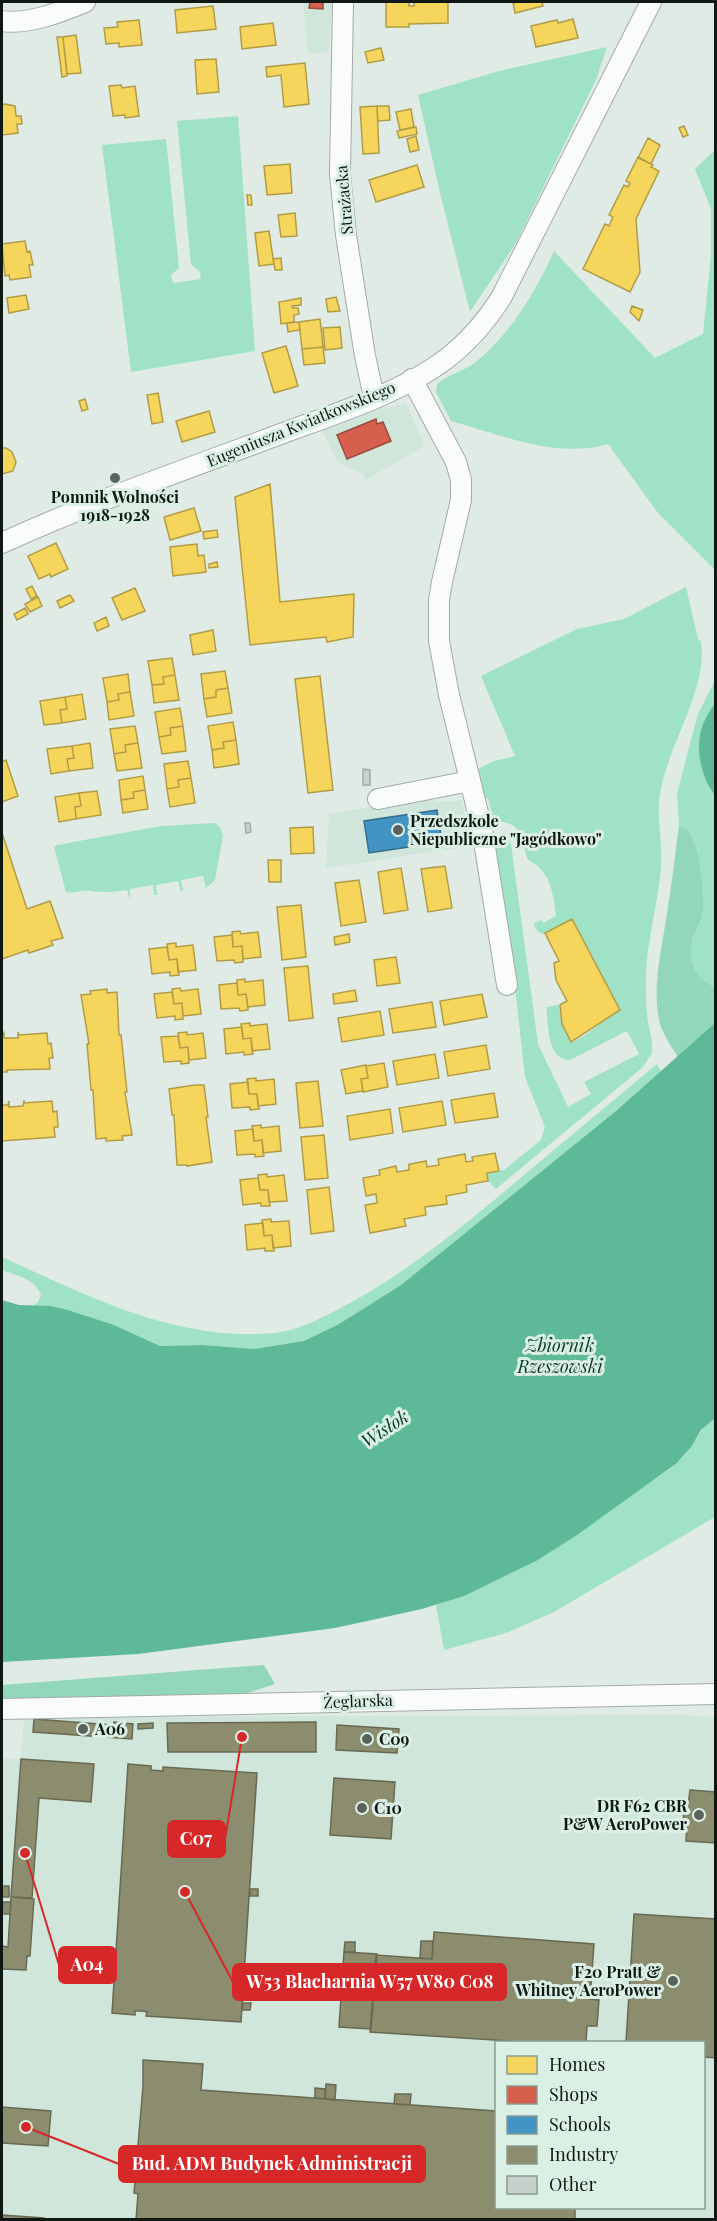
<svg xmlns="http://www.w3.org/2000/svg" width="717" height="2221" font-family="'Playfair Display',serif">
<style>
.built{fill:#d0e6db;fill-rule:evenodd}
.green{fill:#a0e2c5}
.forest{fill:#92d7ba}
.water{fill:#5db997}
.homes{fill:#f6d55c;stroke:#b19c46;stroke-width:1.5}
.shops{fill:#d6604d;stroke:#9b4a3c;stroke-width:1.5}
.schools{fill:#4393c3;stroke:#346e8e;stroke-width:1.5}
.industry{fill:#8c8c6e;stroke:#676953;stroke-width:1.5}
.building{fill:#c7d0cb;stroke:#a2aba7;stroke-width:1.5}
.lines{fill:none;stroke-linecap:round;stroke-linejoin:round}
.minor-casing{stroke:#a2aba6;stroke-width:22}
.minor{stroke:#fafcfb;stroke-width:20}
.poi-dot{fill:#59625d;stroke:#dbf0e5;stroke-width:2}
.labels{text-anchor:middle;stroke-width:6;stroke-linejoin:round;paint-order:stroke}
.street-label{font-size:16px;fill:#101814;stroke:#dbf0e5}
.poi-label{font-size:16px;font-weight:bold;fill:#101814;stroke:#dbf0e5;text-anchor:start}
.water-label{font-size:18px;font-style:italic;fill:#073b28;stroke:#dbf0e5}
.leader{fill:none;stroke:#d62828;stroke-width:2}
.callout-dot{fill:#d62828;stroke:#dbf0e5;stroke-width:2}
.callout{fill:#d62828;stroke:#d62828;stroke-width:2}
.callout-label{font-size:18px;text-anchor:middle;font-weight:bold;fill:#fff}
</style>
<rect width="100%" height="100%" fill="#e0ebe5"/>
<path class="built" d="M303,2H332L329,52L308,54Z
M406,403L425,446L364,481L365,475L337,462L322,430L373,410Z
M434,796L435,802L462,800L472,846L326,868L329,814Z
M682,1715L715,1717V2219H2V1758L21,1759L24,1717ZM496,2042H704V2208H496Z"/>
<path class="green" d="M607,47L596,80L516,243L470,312L440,193L418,95L499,71Z
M238,116L255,351L131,372L102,145L166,139L179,268L171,275L173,283L201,279L200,272L191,264L177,121Z
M715,150V570L658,513L608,444C556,459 502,435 451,421L436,392L437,384C449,374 465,371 477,361C511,333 536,291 554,251L655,358L703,334L711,255V209L695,169Z
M686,587L698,639L701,641C708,690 668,744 660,794C656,818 663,843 661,867C658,905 646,942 646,981C646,994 646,1008 648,1022C650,1032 653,1042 652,1053L643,1067L496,1189L488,1181L487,1173L504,1170L541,1140L545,1127L525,1077L515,987L493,839L497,835L505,836L511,844L538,1044L568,1107L591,1094L584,1082L639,1054L627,1031L570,1060C546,1059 549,1025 546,1007L559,1005L562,1024L572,1042L584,1036L619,1010L572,919L545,933L546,934C539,934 535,930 534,923L542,920L543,923L556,916C553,893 551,871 528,860C522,846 525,829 507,823C500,821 494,821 488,818L487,815L492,814L488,798L483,799L476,770L494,761L515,756L481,676L577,629L624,619Z
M715,680V702L702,727L710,788L715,795V987C695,977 689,965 692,942C694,931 702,922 703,911C704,891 701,850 690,833C687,829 683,828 679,825L677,794L688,751L698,714Z
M215,823L220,827L223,836L215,880L206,888L203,876L181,880L183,890L181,892L178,881L156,885L157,895H154L153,885L130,889V900L127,890C111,892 108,893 92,891C83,889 75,894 66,892L54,847L57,845L161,826Z
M657,1064L661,1071L616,1111L401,1285L339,1324L304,1341L254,1349L202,1345L160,1346L114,1325L68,1310L51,1306H33L38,1302L41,1295C35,1278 17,1276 2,1270V1257C88,1296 176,1342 274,1333C296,1331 317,1320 337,1310C416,1269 482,1210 549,1154C585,1124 621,1094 657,1064Z
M715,1418V1517L554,1612L506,1633L444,1650L436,1605C509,1581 571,1541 632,1495C646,1484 663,1475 677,1463C692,1450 698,1429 715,1418Z"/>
<path class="forest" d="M679,825C683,828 687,829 690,833C701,850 704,891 703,911C702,922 694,931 692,942C689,965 695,977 715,987L716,1023L678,1057C671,1046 664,1036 660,1024C651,988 662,949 667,913C672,884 675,854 679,825Z
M264,1665L275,1684L245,1694L2,1700V1685Z"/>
<path class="water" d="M715,702V795C701,778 695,749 702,727C705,718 711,710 715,702Z
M715,1023V1418L701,1430L691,1447L677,1463L577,1535L536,1561L464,1596L422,1609L335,1628L138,1654L2,1662V1300L19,1305L51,1306L68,1310L114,1325L160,1346L202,1345L254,1349L304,1341L339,1324L401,1285L616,1111Z"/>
<path class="homes" d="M386,2H409V6H414V2H448V23L409,24V27H386Z
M520,2H542L543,6L515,13L513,3Z
M213,6L216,29L177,33L175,10Z
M573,19L578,38L536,47L531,26L557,20L558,23Z
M139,20L142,45L119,47V43L106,44L104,28L118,27L117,22Z
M273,23L276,45L242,49L240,27Z
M76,35L81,73L67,74L63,37Z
M57,37H63L67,76L62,77Z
M381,48L384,60L368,63L365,52Z
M216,59L219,92L197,94L195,60Z
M305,63L309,104L284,107L281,75L267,77L266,67Z
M121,85L122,88L135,86L139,116L125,118V115L113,116L109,86Z
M5,104L15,106L16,116H21L22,124H17L18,133L2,135V105Z
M377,106H389L390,120L378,121Z
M377,106L379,153L363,154L360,107Z
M411,109L414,127L400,130L396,112Z
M684,126L688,135L683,137L679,128Z
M416,127L417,134L399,138L397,131Z
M416,136L419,150L410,152L407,139Z
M648,138L660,145L651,164L638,158Z
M638,157L653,165L651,167L659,171L636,219L640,272L630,292L583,269L605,224L609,226L613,217L609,215L624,185L628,187L630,183L626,181Z
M290,164L292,193L267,195L264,166Z
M417,165L424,187L376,202L369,180Z
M247,195H251L252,205H248Z
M295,213L297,236L281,237L278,215Z
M269,231L274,264L259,266L255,233Z
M25,241L27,252L30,251L33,265H29L31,277L10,280L9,275L5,276L2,244Z
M281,258L282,270H275L273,259Z
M26,295L29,309L9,313L7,298Z
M336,297L340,311L328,312L326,299Z
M301,298V305L292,306L293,308H298L299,314L294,315V322L281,324L279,302Z
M632,306L643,310L639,321L630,312Z
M320,319L323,347L302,349L299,322Z
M299,322L300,330L288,332L287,323Z
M340,327L342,348L325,350L323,328Z
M286,346L298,386L274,393L262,353Z
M323,347L325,363L304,365L302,349Z
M158,393L163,422L152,424L147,395Z
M85,399L88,409L82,411L79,401Z
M209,411L215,432L182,442L176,421Z
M2,448H6L12,452L16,462L13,471L2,474Z
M270,484L280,602L354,594L353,637L327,642L326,637L250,645L235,497Z
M194,508L201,531L170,540L164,517Z
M217,530L218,537L204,539L203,532Z
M56,543L68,569L51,577L50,574L39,579L28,556Z
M197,544L198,556L204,555L206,572L173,576L170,547Z
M217,562L218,567L209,568V564Z
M32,586L37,596L31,599L26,589Z
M135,588L145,611L122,620L112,598Z
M70,595L74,601L60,608L57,601Z
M38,597L42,606L30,612L25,604Z
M25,608L28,614L17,620L14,614Z
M106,617L109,626L97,631L94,623Z
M213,630L216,651L193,655L190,635Z
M172,658L175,675L163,677L164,684L152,685L148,661Z
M225,671L228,688L216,690V697L204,699L201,674Z
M128,674L130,692L118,694L119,700L107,702L103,678Z
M175,675L179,700L154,703L152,685L164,684L163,677Z
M320,676L333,790L308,793L295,679Z
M228,688L232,713L207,717L204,699L216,697V690Z
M130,692L134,716L109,720L107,702L119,700L118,694Z
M82,694L86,719L62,723L60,710L67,709L65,697Z
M65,697L67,709L60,710L62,723L44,725L40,701Z
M180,708L183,726L170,728L171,735L159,737L155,712Z
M233,722L236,740L223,742L224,748L212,750L208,726Z
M135,726L138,743L125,745L126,752L114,754L110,729Z
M183,726L186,751L162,754L159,737L171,735L170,728Z
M236,740L239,764L214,768L212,750L224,748L223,742Z
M90,743L93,768L69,771L67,759L74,758L72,746Z
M138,743L142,768L117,771L114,754L126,752L125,745Z
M72,746L74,758L67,759L69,771L51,774L47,749Z
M6,760L18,796L2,802V762Z
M188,761L191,778L178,780L179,787L167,789L164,764Z
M143,776L145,790L133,792L134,798L121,800L119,780Z
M191,778L195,803L170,807L167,789L179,787L178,780Z
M145,790L148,809L123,813L121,800L134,798L133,792Z
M97,791L101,815L76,819L75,807L81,806L79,793Z
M79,793L81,806L75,807L76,819L59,822L55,797Z
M313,827L314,853L291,854L290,828Z
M2,833L27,909L50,901L63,938L51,941L53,945L29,953L28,950L2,959Z
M268,860H281V882H269Z
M445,866L452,908L428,912L421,869Z
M401,868L408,910L384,914L378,872Z
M359,880L366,922L341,926L335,883Z
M301,905L306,957L282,960L277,907Z
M572,919L620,1010L571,1042L562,1024L560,1005L567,1001L556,980L554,963L559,961L545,933Z
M240,931L241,934L258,932L261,957L243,959L242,946L233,947L232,932Z
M349,934L350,942L335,945L334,937Z
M232,935L233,947L242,946L243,962L235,963L234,960L217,961L214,937Z
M176,943V947L193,945L196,970L178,972L177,959L169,960L167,944Z
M167,947L169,960L177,959L179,975L170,976V972L152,974L149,949Z
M396,957L400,983L377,986L374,960Z
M308,966L313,1018L289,1021L284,968Z
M245,979V982L263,980L265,1005L248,1007L246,994L238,995L237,980Z
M237,983L238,995L246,994L248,1010L240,1011L239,1008L221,1009L219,985Z
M180,988L181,991L198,989L201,1014L183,1016L182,1003L174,1004L172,989Z
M107,989V993L117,992L119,1035H121L127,1092H125L132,1135L122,1136L123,1140L106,1141V1138L96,1139L93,1090H91L87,1044H89L81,995L91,994L90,991Z
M355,990L357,1001L334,1004L333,994Z
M172,992L174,1004L182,1003L183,1019L175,1020V1016L157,1018L154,994Z
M482,994L487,1017L444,1025L440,1001Z
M432,1002L436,1027L393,1033L389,1009Z
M380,1011L384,1035L342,1042L338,1018Z
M250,1023V1026L267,1024L270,1049L252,1051L251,1038L243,1039L241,1024Z
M242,1027L243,1039L251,1038L253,1054L244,1055V1052L226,1054L224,1029Z
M18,1032L19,1035L47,1033L48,1044L51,1043L53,1058H49L50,1069L7,1070V1072H2V1036L4,1033V1038H18Z
M187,1032V1035L203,1033L206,1058L189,1060L188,1047L180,1048L178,1033Z
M178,1036L180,1048L188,1047L189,1063L181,1064V1061L164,1062L161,1037Z
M486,1045L490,1069L448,1076L444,1052Z
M435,1054L439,1078L397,1085L393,1061Z
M384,1063L388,1087L363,1092L361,1079L368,1078L366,1066Z
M366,1065L368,1078L361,1079L363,1091L346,1094L341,1070Z
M256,1078V1081L274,1079L276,1104L258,1106L257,1094H249L247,1079Z
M318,1081L323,1126L300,1128L296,1083Z
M248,1082L249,1094H257L259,1109L250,1110V1107L232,1108L230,1084Z
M195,1085H204L208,1117H206L212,1162L187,1166V1165H177L174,1115H172L169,1089Z
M494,1093L498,1117L455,1123L451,1100Z
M24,1100V1103L52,1101L53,1112L57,1111L58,1127H54L55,1137L2,1141V1105H8L9,1101V1107L23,1106Z
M442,1101L446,1125L403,1132L399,1108Z
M390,1109L393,1133L350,1140L347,1116Z
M261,1125V1128L279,1126L281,1151L263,1153L262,1140L254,1141L252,1126Z
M253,1129L254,1141L262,1140L264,1156L255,1157V1154L237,1155L235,1131Z
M324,1135L328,1178L305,1180L301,1137Z
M495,1153L499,1171L487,1173L488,1181L466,1185L467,1192L446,1196L447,1204L425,1207L426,1215L404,1219L406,1226L370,1233L365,1205L377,1203L376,1194L366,1196L363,1178L380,1175L379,1170L396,1166L397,1172L409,1170V1164H411L426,1161L427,1167L439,1165L438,1159L465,1154L466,1162L473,1161L472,1157Z
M267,1174V1177L284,1175L287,1201L269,1202L268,1190H260L258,1175Z
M258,1178L260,1190H268L270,1206H261V1203L243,1205L240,1180Z
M329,1187L334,1231L311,1234L307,1190Z
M271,1219V1222L289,1221L291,1246L273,1248L272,1235L264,1236L262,1220Z
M263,1223L264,1236L272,1235L274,1251H265V1248L247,1250L245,1225Z"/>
<path class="shops" d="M310,2H323V9L309,8Z
M376,419L377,424L383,422L391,441L347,459L337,435Z"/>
<path class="schools" d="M437,810L442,842L369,853L364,821Z"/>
<path class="industry" d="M34,1719L113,1725L114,1722L133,1724L132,1739L33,1732Z
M316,1722V1752H168L167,1723Z
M153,1723V1728L138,1729V1724Z
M337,1725L399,1729L397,1753L336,1750Z
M21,1759L94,1764L91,1802L39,1798L32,1898L11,1897Z
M128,1764L151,1766V1770L163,1771V1767L257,1773L241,2022L146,2016L147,2012L142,2011H135V2015L112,2013Z
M334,1778L395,1782L391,1839L330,1835Z
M690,1790L716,1792V1843L686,1841L687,1824H683L684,1806H688Z
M2,1886H9V1897H2Z
M250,1889H258V1896H250Z
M11,1897L34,1899L30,1956H27L26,1970L2,1969V1946L8,1947Z
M3,1902H11L10,1914H2Z
M634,1914L716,1919V2058L704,2057V2042H626Z
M434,1932L594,1944L590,1999L599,2000L597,2026H587L586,2042H525L370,2032L376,1955L432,1959Z
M421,1941H433L432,1959L420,1958Z
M345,1942H355V1952H344Z
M344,1952L377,1954L371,2029L339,2027Z
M243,1992L251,1993V2000H243Z
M243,2003H251L250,2010H242Z
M143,2060L203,2064L201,2090L496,2111V2208H575V2220H136L138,2194L134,2193L143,2086Z
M326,2084L336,2085L335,2100L325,2099Z
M315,2088L325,2089V2099L315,2098Z
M395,2094H411L410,2105L394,2104Z
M2,2107L51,2111L48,2146L2,2143Z
M2,2215L44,2218V2220H2Z"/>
<path class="building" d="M363,769L370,770V785H363Z
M245,823H250L251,832L246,833Z"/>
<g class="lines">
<defs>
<path id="minor" d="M343,2L340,174L346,235L365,356L374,397
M2,21C28,25 61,12 85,2
M412,379L456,462L461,480V500L442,582L439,600V641L449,695L482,829L507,985
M2,543C94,501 190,468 286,432C338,413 406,391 450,356C470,340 487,320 501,298L651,2
M378,799L470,781
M2,1709L716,1694"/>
</defs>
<use href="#minor" class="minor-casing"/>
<use href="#minor" class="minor"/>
</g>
<g class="poi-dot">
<circle cx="115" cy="478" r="6"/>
<circle cx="398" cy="830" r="6"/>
<circle cx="83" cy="1729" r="6"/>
<circle cx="367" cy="1739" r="6"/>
<circle cx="362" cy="1808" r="6"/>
<circle cx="699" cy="1815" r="6"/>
<circle cx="673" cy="1981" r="6"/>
</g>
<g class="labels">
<g class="street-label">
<text transform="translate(344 200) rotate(-95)" y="6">Strażacka</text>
<text transform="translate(301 424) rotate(-22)" y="6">Eugeniusza Kwiatkowskiego</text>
<text transform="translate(358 1701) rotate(-2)" y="6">Żeglarska</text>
</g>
<g class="poi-label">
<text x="115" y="503" text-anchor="middle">Pomnik Wolności<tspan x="115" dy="18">1918-1928</tspan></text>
<text x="410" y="827">Przedszkole<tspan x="410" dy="18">Niepubliczne "Jagódkowo"</tspan></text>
<text x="95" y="1735">A06</text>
<text x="379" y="1745">C09</text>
<text x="687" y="1812" text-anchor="end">DR F62 CBR<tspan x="687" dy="18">P&amp;W AeroPower</tspan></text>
<text x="374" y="1814">C10</text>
<text x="661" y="1978" text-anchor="end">F20 Pratt &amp;<tspan x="661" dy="18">Whitney AeroPower</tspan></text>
</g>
<g class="water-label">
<text x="560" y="1352">Zbiornik<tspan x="560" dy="21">Rzeszowski</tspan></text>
<text transform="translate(385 1429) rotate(-33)" y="6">Wisłok</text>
</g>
</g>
<path class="leader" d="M242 1737L225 1839M25 1853L59 1965M185 1892L233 1982M26 2127L119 2164"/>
<g class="callout-dot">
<circle cx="242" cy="1737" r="6"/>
<circle cx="25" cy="1853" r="6"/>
<circle cx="185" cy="1892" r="6"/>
<circle cx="26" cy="2127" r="6"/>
</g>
<g class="callout">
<rect x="168" y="1821" width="57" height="36" rx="6"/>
<rect x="59" y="1947" width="57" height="36" rx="6"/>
<rect x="233" y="1964" width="273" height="36" rx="6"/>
<rect x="119" y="2146" width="306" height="36" rx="6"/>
</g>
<g class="callout-label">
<text x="196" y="1845">C07</text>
<text x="87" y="1971">A04</text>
<text x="370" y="1988">W53 Blacharnia W57 W80 C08</text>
<text x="272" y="2170">Bud. ADM Budynek Administracji</text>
</g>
<rect width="717" height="2221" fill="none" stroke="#101814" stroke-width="6"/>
<rect x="495" y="2041" width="210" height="168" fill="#dbf0e5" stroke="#8a9a91" stroke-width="1.5"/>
<rect x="507" y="2056" width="30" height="18" fill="#f6d55c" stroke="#8a9a91" stroke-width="1.5"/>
<text x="549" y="2071" font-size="18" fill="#101814">Homes</text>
<rect x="507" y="2086" width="30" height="18" fill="#d6604d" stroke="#8a9a91" stroke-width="1.5"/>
<text x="549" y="2101" font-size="18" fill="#101814">Shops</text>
<rect x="507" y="2116" width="30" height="18" fill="#4393c3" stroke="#8a9a91" stroke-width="1.5"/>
<text x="549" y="2131" font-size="18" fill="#101814">Schools</text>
<rect x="507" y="2146" width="30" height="18" fill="#8c8c6e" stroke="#8a9a91" stroke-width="1.5"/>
<text x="549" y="2161" font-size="18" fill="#101814">Industry</text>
<rect x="507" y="2176" width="30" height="18" fill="#c7d0cb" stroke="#8a9a91" stroke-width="1.5"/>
<text x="549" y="2191" font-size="18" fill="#101814">Other</text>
</svg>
